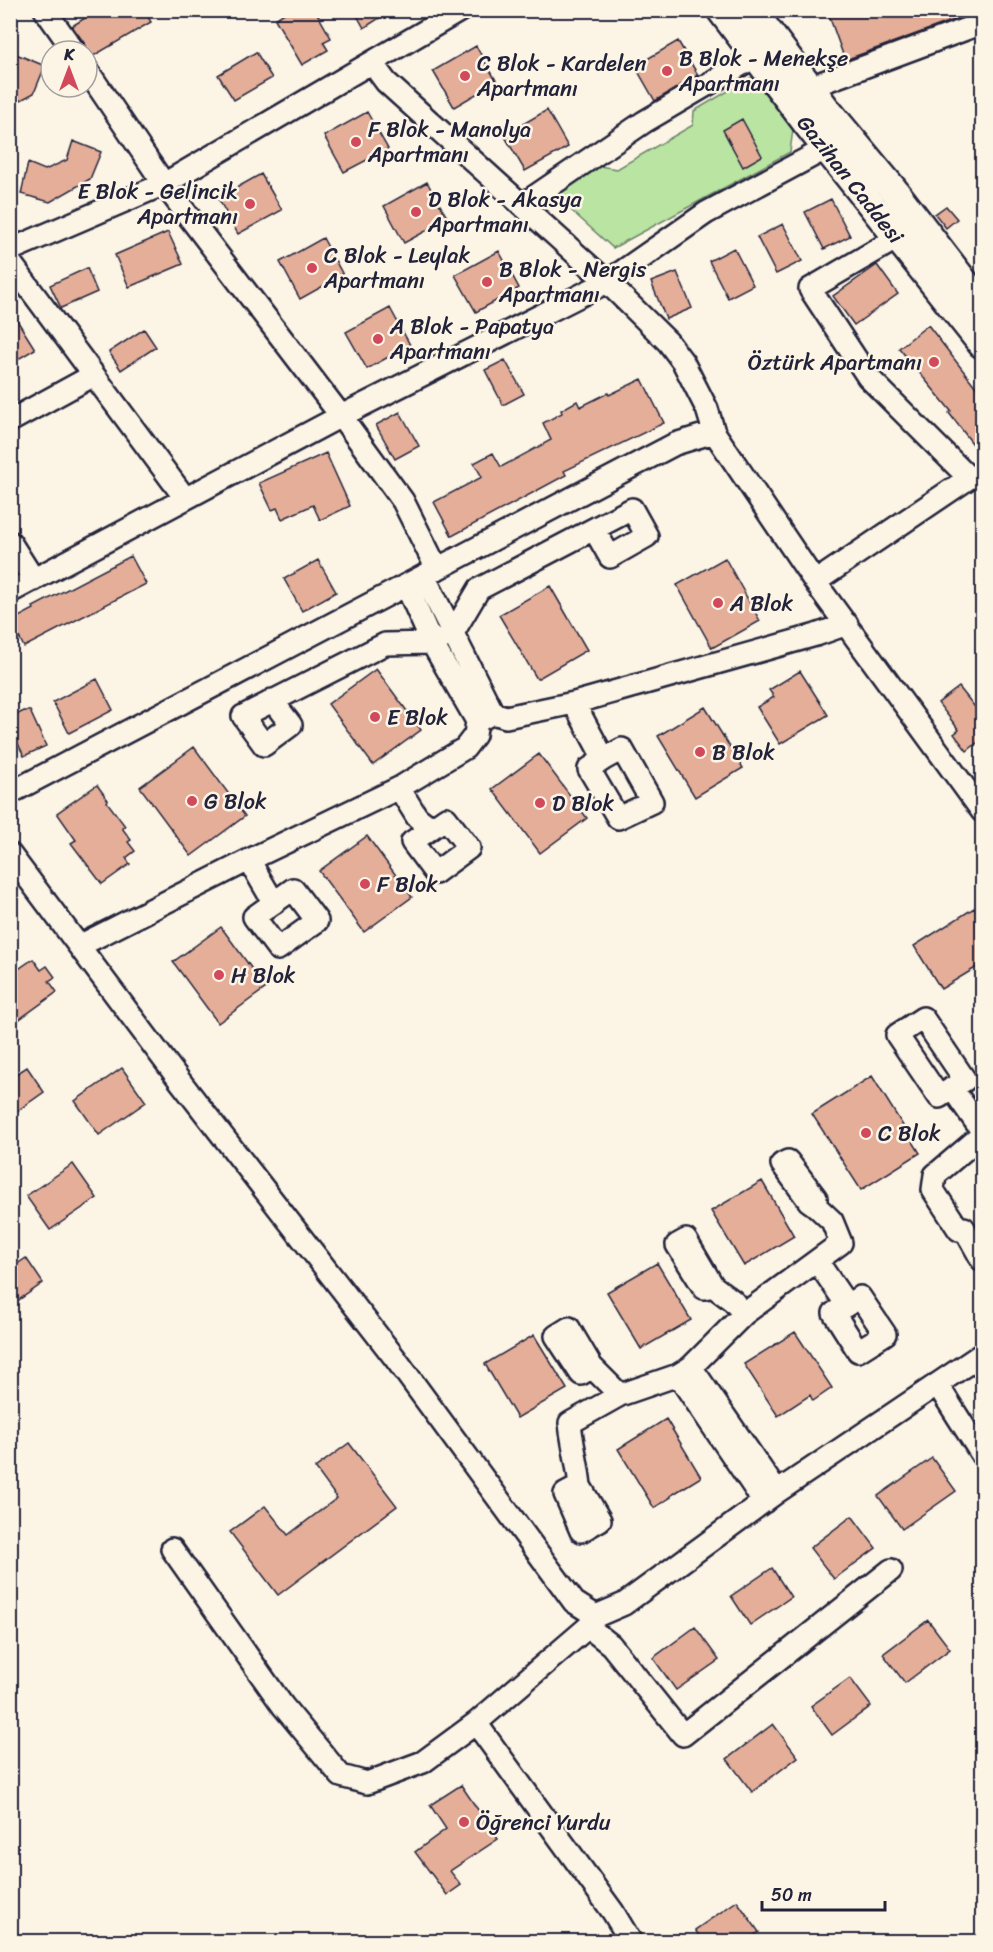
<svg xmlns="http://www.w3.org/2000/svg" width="993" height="1952" font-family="Sriracha,sans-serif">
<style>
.green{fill:#b9e4a1;stroke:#6e836e;stroke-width:1.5}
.building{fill:#e4ae99;stroke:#22223b;stroke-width:1.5}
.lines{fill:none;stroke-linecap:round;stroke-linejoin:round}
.minor-casing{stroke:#22223b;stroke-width:26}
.major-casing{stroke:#22223b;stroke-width:32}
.minor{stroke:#fcf5e5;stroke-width:21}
.major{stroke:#fcf5e5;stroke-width:27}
.poi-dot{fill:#d1495b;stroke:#fcf5e5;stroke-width:2}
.labels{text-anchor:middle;stroke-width:5;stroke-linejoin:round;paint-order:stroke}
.poi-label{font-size:22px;fill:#22223b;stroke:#fcf5e5;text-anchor:start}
.street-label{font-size:22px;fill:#22223b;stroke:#fcf5e5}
</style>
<rect width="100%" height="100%" fill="#fcf5e5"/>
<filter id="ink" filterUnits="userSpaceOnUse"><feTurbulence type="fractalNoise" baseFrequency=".0167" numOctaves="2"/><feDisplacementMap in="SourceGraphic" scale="12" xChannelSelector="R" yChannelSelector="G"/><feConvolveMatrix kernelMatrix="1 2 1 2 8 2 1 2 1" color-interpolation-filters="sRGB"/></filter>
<g filter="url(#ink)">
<path class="green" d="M752,77L793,129L790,152L613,248L552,193L599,166L617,169L693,125L694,111Z"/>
<path class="building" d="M98,10H144L151,22L90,58L87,57L85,44L72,26Z
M289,10H315L331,38L323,42L328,50L302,65L275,19Z
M354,10H392L364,28Z
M827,10H979V11L845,60Z
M678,41L698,75L655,101L635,66Z
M476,46L497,82L454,107L433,71Z
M256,52L272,78L234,100L218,75Z
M16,54L45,66L34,93L10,106V74Z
M547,110L568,147L525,171L504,135Z
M367,112L388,149L344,172L324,136Z
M742,119L762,156L743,167L723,130Z
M73,141L101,152L90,179L50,202L21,194L28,163L45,170L67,160Z
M261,174L282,210L238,234L218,198Z
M427,182L448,219L404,243L384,206Z
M831,199L850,236L824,249L805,212Z
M946,206L957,219L946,228L935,214Z
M783,224L802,261L776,274L757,237Z
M168,232L183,264L129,287L115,255Z
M323,238L343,275L300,299L280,262Z
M734,248L753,285L728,298L709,261Z
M499,251L519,288L476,312L455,275Z
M877,265L898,294L854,325L833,296Z
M87,268L97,292L61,308L50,285Z
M677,272L692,308L666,319L651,282Z
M390,308L410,345L367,369L346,332Z
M10,309L35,349L10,364Z
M928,325L982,395V456L949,413L951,411L899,348Z
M144,329L156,347L121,370L109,352Z
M505,360L524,394L503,405L485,370Z
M642,379L664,423L564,471L566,475L452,536L434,502L482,477L474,463L493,453L501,467L551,440L543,423L562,413L561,410L577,401L580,407L608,393L609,395Z
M400,412L419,446L395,459L376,425Z
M326,453L350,506L320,520L313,505L282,519L277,508L272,510L259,483Z
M131,556L146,584L24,647L11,621L34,609L33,607Z
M725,558L760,621L712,648L677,585Z
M318,560L336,592L302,611L284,579Z
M550,586L587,650L537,679L499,615Z
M376,669L421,730L373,765L328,704Z
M800,671L828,715L780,744L757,707L774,697L769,690Z
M97,679L113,710L69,733L53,702Z
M959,687L982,716V739L967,751L954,734L959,730L938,703Z
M705,707L743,768L695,797L658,736Z
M24,711H30L46,746L24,756L10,727V718Z
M194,747L245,816L191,856L140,787Z
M539,754L587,818L540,853L492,789Z
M97,785L108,800L107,802L125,826L122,828L131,840L128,842L135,851L126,858L130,864L102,884L71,843L76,840L57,813Z
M367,836L412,897L364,932L319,871Z
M974,908L982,922V964L941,989L914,946Z
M221,927L266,988L218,1023L173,962Z
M33,959L41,970L47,966L55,977L49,981L57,992L10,1026V975Z
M27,1067L44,1092L10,1116V1078Z
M122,1068L146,1102L99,1135L75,1101Z
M872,1076L920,1153L861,1190L812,1114Z
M73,1164L97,1198L50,1230L26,1196Z
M762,1181L794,1236L744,1266L711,1211Z
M26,1258L43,1283L10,1306V1269Z
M657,1263L691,1320L641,1349L607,1292Z
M795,1332L832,1388L813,1401L810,1395L778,1416L744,1364Z
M534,1335L567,1389L517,1418L485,1364Z
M666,1419L701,1477L670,1496L671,1497L654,1508L618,1449Z
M349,1443L397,1506L278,1595L230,1532L265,1506L288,1535L337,1498L315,1468Z
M932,1458L956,1491L902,1529L878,1496Z
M852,1516L876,1548L834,1579L810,1548Z
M772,1568L791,1597L750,1625L731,1596Z
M928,1620L950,1649L905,1683L883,1654Z
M695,1627L719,1660L676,1690L653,1658Z
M850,1678L871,1706L832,1735L811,1706Z
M773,1724L798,1757L752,1792L727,1759Z
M461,1785L498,1839L450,1871L461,1885L447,1895L415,1852L446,1829L430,1805Z
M737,1901L759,1932L746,1941H703L695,1930Z"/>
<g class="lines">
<defs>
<path id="minor" d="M45,10L74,51
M372,63L386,82L607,282L668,342L683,362L707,409L714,432L815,582L982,811
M87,70L164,184L341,416L403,501L437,569
M810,87L982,23
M522,205L644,122L756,56
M899,237L810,289L868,377L969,478
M10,250L164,184L461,10
M10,262L185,498
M10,421L94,375
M10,542L34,580
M424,576L493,713
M815,582L969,478L980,475
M406,585L432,643L477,721
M10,592L341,416L607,282L706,213L827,148
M272,700L291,725L264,745L243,716L385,644L432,643L453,633L479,589L632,509L647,536L610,557L594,529
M574,703L604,759L622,749L652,802L618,818L589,769L604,759
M399,788L417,817L431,828
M10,793L675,444L714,432
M446,818L469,848L435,873L412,842Z
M10,854L180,1081L395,1358L574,1602L596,1616
M249,860L274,903
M293,889L317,921L278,949L254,917Z
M79,946L249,860L399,788L465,748L475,735L477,721L493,713L506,717L574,703L816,635L847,624
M923,1018L965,1080L939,1097L897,1035Z
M952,1088L982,1131
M982,1135L935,1175L933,1190L959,1230L964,1228L982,1260
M817,1261L847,1305L834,1313L858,1351L885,1334L860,1297L847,1305
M713,1286L704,1288L677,1245L686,1240L713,1286L733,1301L744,1314
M592,1367L581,1374L556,1336L569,1328L592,1367L620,1395
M691,1367L777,1492
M678,1375L764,1502
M937,1384L982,1455
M580,1486L600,1520L581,1531L565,1494L580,1486C578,1464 572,1444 570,1423L620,1395L678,1375L691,1367L744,1314L841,1243L832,1221L816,1206V1198L788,1161L782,1164L809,1201L816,1206
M172,1549L283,1706L341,1776L367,1783L423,1762L476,1723L588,1627L596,1616L624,1604L777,1492L982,1354
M588,1627L611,1645L683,1735L891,1570
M476,1723L613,1912L631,1942"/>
<g id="major">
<path id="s1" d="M721,10L808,125L982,344"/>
<path d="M752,10L827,110L893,189L982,305"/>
</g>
</defs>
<use href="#minor" class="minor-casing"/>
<use href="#major" class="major-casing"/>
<use href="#minor" class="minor"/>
<use href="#major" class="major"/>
</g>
</g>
<g class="poi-dot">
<circle cx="667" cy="71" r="6"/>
<circle cx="465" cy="76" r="6"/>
<circle cx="356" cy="142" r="6"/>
<circle cx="250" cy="204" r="6"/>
<circle cx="416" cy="212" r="6"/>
<circle cx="312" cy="268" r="6"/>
<circle cx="487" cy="282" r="6"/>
<circle cx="378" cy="339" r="6"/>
<circle cx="934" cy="362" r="6"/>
<circle cx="718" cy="603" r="6"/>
<circle cx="375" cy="717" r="6"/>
<circle cx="700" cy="752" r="6"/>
<circle cx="192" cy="801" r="6"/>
<circle cx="540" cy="803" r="6"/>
<circle cx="365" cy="884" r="6"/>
<circle cx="219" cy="975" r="6"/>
<circle cx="866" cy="1133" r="6"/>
<circle cx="464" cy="1822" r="6"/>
</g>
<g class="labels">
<g class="poi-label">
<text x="679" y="66">B Blok - Menekşe<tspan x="679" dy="25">Apartmanı</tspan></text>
<text x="477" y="71">C Blok - Kardelen<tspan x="477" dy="25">Apartmanı</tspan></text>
<text x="368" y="137">F Blok - Manolya<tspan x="368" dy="25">Apartmanı</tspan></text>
<text x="238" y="199" text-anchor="end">E Blok - Gelincik<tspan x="238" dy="25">Apartmanı</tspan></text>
<text x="428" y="207">D Blok - Akasya<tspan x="428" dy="25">Apartmanı</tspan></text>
<text x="324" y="263">C Blok - Leylak<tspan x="324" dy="25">Apartmanı</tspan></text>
<text x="499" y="277">B Blok - Nergis<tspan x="499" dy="25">Apartmanı</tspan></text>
<text x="390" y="334">A Blok - Papatya<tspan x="390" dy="25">Apartmanı</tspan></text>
<text x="922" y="370" text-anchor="end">Öztürk Apartmanı</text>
<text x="730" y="611">A Blok</text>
<text x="387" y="725">E Blok</text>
<text x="712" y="760">B Blok</text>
<text x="204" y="809">G Blok</text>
<text x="552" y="811">D Blok</text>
<text x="377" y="892">F Blok</text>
<text x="231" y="983">H Blok</text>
<text x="878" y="1141">C Blok</text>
<text x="476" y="1830">Öğrenci Yurdu</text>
</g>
<g class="street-label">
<text dy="8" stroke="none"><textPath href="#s1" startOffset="213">Gazihan Caddesi</textPath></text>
</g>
</g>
<rect width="993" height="1952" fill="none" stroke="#fcf5e5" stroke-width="36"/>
<rect x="18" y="18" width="957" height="1916" fill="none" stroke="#22223b" stroke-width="2" filter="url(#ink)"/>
<g transform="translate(69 69)"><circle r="28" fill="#fcf5e5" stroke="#a5a1a1" stroke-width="1.5"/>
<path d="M0-4.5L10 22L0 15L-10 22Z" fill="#d1495b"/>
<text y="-9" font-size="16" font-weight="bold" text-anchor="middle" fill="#22223b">K</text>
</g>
<path d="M762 1901v9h123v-9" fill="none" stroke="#22223b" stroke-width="3"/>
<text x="771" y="1901" font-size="18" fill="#22223b" stroke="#fcf5e5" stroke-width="4.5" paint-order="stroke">50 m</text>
</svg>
